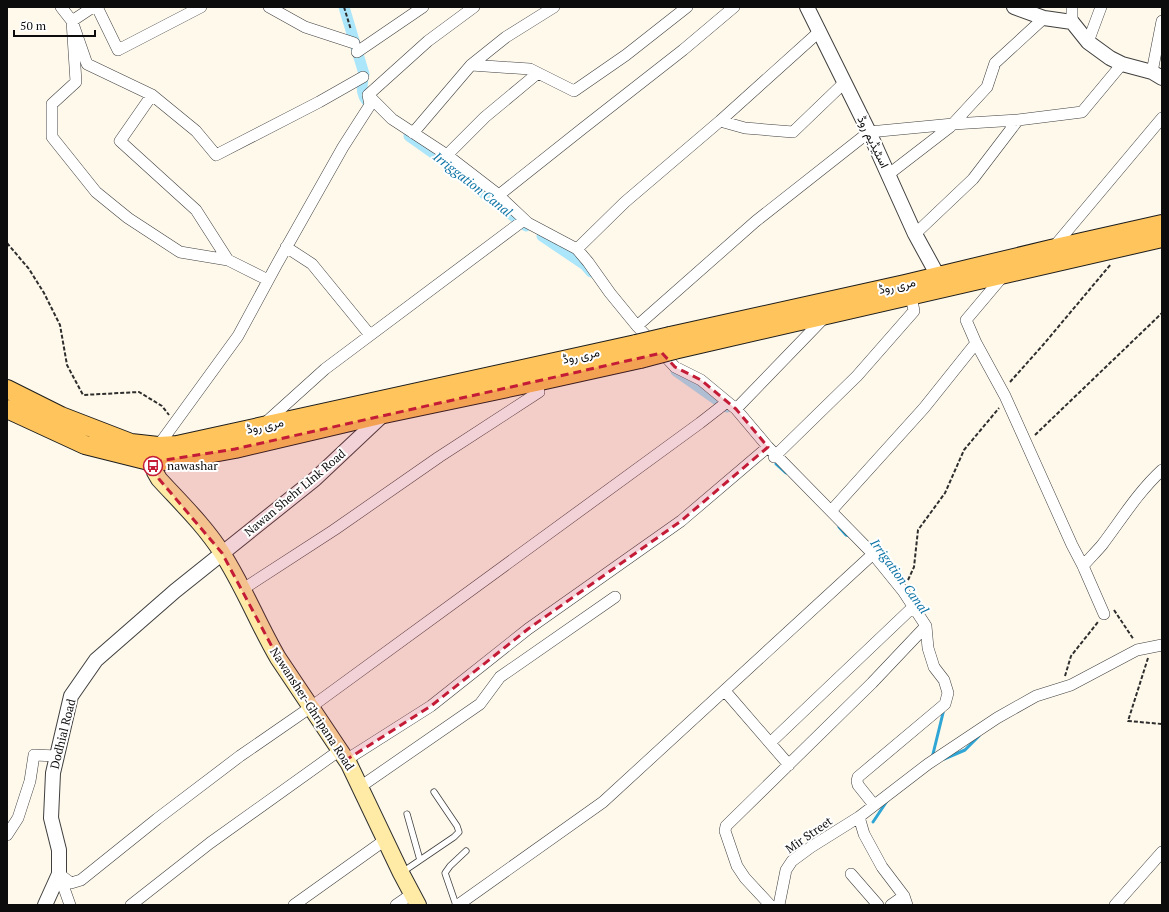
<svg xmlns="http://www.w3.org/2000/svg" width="1169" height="912" font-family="'PT Serif',Vazirmatn,serif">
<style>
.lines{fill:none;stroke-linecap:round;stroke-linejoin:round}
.stream{stroke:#2fa6d5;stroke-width:3}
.canal{stroke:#ace6fa;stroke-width:11}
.service-casing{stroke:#3f3f3f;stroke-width:7}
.minor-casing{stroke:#3f3f3f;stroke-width:12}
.tertiary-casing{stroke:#3f3f3f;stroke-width:16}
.secondary-casing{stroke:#2e2e2e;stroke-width:18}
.primary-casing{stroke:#1d1d1d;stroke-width:20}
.path{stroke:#2e2e2e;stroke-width:2;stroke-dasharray:4 2;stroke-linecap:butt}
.service{stroke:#fff;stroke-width:5.5}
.minor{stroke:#fff;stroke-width:11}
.tertiary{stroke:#fff;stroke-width:14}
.secondary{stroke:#ffeba6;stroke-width:16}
.primary{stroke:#ffc45b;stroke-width:18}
.primary-bridge-casing{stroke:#1d1d1d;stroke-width:20;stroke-linecap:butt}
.primary-bridge{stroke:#ffc45b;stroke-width:18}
.marked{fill:#c41c37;fill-opacity:0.2;stroke:#c41c37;stroke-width:3;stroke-dasharray:8 5;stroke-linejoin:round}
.labels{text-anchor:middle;stroke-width:4;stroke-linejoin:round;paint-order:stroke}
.street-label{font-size:12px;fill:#0c0c0c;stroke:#fff}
.poi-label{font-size:12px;fill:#0c0c0c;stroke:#fff;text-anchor:start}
.water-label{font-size:13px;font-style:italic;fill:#0e74a5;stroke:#fff}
</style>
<rect width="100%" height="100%" fill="#fff9eb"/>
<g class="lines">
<path class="stream" d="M776,461V464L786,473
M839,527L846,535L850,536
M932,758L944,709
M944,759L965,750L979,736
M873,822L887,801"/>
<path class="canal" d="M344,7L364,74C361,85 361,97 370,104
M409,136L450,165L482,192L526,226
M542,236L585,265L591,272
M676,371L727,407"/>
<defs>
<path id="service" d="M407,814L420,860
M401,873L454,837L459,832L457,826L434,792
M456,905L445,873L450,866L466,851"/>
<path id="minor" d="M61,7L72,21L76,82L52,104V137L96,192L128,218L180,252L228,260
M93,7L72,21L87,64L152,95L196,131L216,155L319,102L363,77
M97,7L118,50L201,7
M269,7L305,27L354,43
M1072,22V7
M1088,42L1101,7
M357,52L423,7
M471,65L530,69L574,91L626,55L687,7
M1152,72L1162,21
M152,95L120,141L196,210L228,260L268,280
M368,95L392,119L447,155L495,192L528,223L577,249L588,262L610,293L637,326L675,367L701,380L736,409L768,447L873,554L903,591L926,626L928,648L934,667L944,680L948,693L945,704L858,777L857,781L858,785L874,805
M720,121L745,128L793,132L844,83
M413,133L471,65L506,37L554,7
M447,155L485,117L538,73
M889,174L950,127L987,87L995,63L1044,18
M499,195L582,129L683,50L734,7
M915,234L973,179L1018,120
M286,247L312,264L370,335
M577,249L625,202L720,121L820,31
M1052,249L1162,118
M1004,275L966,320L976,343L1005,396L1072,545L1083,566L1104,614
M637,326L756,221L869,132L953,124L1018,120L1082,112L1122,64
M736,409L825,317
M264,424L325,369L524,220
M158,446L238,336L277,264L343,147L370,105L368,95L428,41L474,7
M774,457L857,376L914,311L911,296
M831,511L924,408L976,343
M1083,566C1089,559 1096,552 1102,545C1121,520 1138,492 1162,470
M243,589L334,530L439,457L539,392L536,382
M725,691L789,765
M770,743L913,607
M346,760L431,706L528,629L681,521L768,447
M360,787L480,704L500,677L615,597
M859,817L864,834L882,867L904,896L907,905
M7,835L18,818L30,781L34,755L57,756
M59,874L71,883L81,880L157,819L240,756L311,707L700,423L727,402
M59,874L70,905
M851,874L878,905
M131,905L210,843L340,750
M294,905L385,840
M396,905L412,894
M458,905L603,802L873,554
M770,905L745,878L737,866L725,831L726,826L872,683L926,626
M779,905L786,870L792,861L811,847L859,817L928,764L997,718L1036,696L1071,685L1137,650L1162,645
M891,905L904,896
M1115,905L1162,852"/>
<path id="tertiary" d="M807,7L869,132L915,234L938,276
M1014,7L1044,18L1072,22L1088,42L1110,58L1122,64L1152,72L1162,78
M45,905L59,874V850L51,818L53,773L71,696L96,660L175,591L315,479L384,414"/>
<path id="secondary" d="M153,462L155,472L159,479C181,503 205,526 222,553C244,587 258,624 278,658L349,764L401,873L418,905"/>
<path id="primary" d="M670,336L905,284L1051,249L1162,224
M674,350L1162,238
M7,389L61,416L131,443L158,446L177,445L636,344
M7,409L85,445L153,462L180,459L235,449L384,414L536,382L640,359"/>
</defs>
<use href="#service" class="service-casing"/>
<use href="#minor" class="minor-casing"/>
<use href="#tertiary" class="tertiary-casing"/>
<use href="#secondary" class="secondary-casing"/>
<use href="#primary" class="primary-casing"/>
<path class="path" d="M344,7L351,30
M7,243L29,269L44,293L60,325L67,365L83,395L139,392L162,406L169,415
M1010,382L1043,345L1111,264
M1035,435L1162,313
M908,580L914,567L918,530L945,493L964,450L999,408
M1114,610L1134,640
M1148,658L1128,721L1162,724V725
M1065,676L1071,656L1098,622"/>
<use href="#service" class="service"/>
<use href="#minor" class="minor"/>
<use href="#tertiary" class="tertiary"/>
<use href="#secondary" class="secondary"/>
<use href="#primary" class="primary"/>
<defs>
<path id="primary-bridge" d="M636,344L670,336
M640,359L674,350"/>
</defs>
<use href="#primary-bridge" class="primary-bridge-casing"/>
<use href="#primary-bridge" class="primary-bridge"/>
</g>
<path class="marked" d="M662,353L675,367L701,380L736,409L768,447L681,521L528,629L431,706L346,760L278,658L222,553L159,479L153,462L235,449Z"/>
<defs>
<symbol id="bus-ring" viewBox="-11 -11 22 22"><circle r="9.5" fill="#fff" stroke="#c41c37" stroke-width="1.5"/><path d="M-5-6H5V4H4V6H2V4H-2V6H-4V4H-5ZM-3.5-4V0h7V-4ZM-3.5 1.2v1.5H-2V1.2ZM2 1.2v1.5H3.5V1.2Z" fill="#c41c37"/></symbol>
</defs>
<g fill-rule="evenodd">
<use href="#bus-ring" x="142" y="455" width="22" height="22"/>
</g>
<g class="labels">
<g class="street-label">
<text transform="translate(873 142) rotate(64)" y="4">اسٹیڈیم روڈ</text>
<text transform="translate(897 286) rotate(-13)" y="4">مری روڈ</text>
<text transform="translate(581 356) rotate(-12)" y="4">مری روڈ</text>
<text transform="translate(265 426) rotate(-12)" y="4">مری روڈ</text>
<text transform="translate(295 493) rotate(-40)" y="4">Nawan Shehr LInk Road</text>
<text transform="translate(312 709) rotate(57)" y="4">Nawansher-Ghripana Road</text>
<text transform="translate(63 734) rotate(-76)" y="4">Dodhial Road</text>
<text transform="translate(809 835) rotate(-35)" y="4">Mir Street</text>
</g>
<g class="poi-label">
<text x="167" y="470">nawashar</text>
</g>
<g class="water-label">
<text transform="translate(473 184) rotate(38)" y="5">Irriggation Canal</text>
<text transform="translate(900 576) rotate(54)" y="5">Irrigation Canal</text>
</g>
</g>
<rect width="1169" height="912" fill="none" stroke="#0c0c0c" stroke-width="16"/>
<path d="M14 30v6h81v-6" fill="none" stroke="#0c0c0c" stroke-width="2"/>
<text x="20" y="30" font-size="12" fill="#0c0c0c" stroke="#ffffff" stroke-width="3" paint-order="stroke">50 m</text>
</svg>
